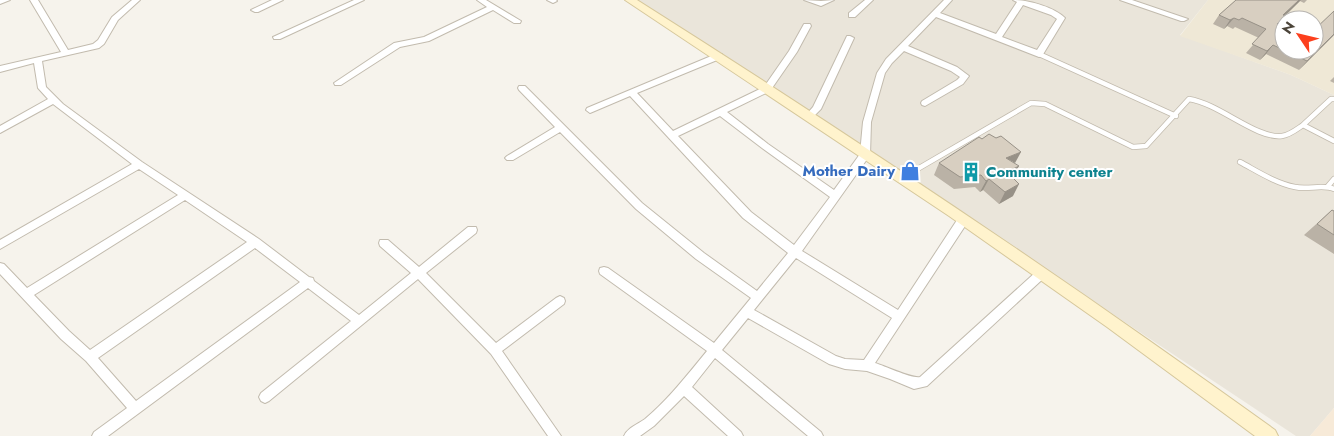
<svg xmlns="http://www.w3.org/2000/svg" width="1334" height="436" font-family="Jost,sans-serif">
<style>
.residential{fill:#eae5da}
.commercial{fill:#f7ead8}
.education{fill:#efe8d6;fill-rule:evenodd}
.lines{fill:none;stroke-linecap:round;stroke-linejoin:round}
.lane-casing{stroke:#c2bbae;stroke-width:6}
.street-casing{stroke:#c2bbae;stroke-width:2}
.secondary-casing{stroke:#d6c79b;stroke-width:2}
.lane{stroke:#fff;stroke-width:4.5}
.street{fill:#fff;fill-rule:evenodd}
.secondary{fill:#fff3cd;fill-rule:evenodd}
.wall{fill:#bab2a6}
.shaded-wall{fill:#979187}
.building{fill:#d8cfc1;stroke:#979187}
.labels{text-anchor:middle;stroke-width:4;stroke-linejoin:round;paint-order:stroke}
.shop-label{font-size:15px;font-weight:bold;fill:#366cbe;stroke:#fff;text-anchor:end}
.culture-label{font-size:15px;font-weight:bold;fill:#0d838f;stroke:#fff;text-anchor:start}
</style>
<rect width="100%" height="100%" fill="#f6f3ec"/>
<path class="residential" d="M633,0H1208L1180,35L1291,75L1334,95V408L1310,436H1296L884,162Z"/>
<path class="commercial" d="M1334,408V436H1310Z"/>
<path class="education" d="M1208,0H1334V95L1291,75L1180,36ZM1284,20H1314V50H1284Z"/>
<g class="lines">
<defs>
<path id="lane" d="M1039,54L1176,116
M1334,99H1331L1303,125L1334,141
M1240,162C1257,171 1275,183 1295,187C1308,190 1323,184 1334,189
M902,178L1031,103L1045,104L1133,147L1146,146L1189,99C1220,104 1256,139 1282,136C1290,135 1297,129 1303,125
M1328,186L1334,179"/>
<path id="street" d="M0,0H10L0,4Z
M30,0H38L68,50L93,44L98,40L112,17L132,0H140L118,20L104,44L99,48L42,61L46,87L63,104L142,162L259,239L309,277L313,278L314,281L359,315L411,273L380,246L379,243L380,240H388L419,267L468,227H476L477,230L476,233L426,273L496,343L556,298L560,296L564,298L565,301L564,304L502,351L561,436H548L491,354L418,279L269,401L265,403L261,401L259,397L261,393L351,321L308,288L108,436H92L94,432L127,408L86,361L61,339L0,274V263L4,264L27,288L178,195L139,169L0,249V240L132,164L53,104L0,133V126L48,99L38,88L34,63L0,72V66L61,52ZM185,200L247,242L90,350L69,331L34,295ZM255,248L300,282L136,401L98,358Z
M272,0H283L258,12H255L251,10Z
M354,0H364L280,39H274L273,37Z
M477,0H486L521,21L520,23H514L493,10L429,41L400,47L341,85H335L334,83L394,43L424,37L487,7Z
M547,0H556L557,1L553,3Z
M804,0L821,1L834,0L821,6Z
M865,0H873L855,17H849V13Z
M944,0H952L940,13L996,34L1017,2L1013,0C1028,0 1054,7 1065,18L1042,56L1039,57L936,17L908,46L957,67L969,76L963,84L925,106L922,105L921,103L922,101L957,80L960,77L951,71L904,51L892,63L885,73L871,122L870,155L802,251L898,310L959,217H967L968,220L967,223L875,363C885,366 912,379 920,377L1037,271L1041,270L1045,271L1046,274L1045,277L927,386L914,389L890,379L867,371L845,369L829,364L748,318L722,350L821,432L823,436H808L715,358L692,387L741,432L743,436H728L684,396L654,426L640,436H624C627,428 638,424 645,419C668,400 688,374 707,351L600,274L599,271L600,268L604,267L608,268L714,343L751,298L696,259L636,209L560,132L513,160H507L505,158L507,156L555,127L519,90L518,88L519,86H525L642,203L704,253L757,291L788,253L743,218L630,96L590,113L586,110L587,108L716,54H722V58L637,93L673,131L764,87L789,51L804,24H810L811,26L797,52L770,91L727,112L768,144L834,190L860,154L863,122L877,73L886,59ZM1023,5L1051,15L1057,19L1037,50L1002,37ZM720,116L762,148L830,197L794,245L751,212L678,136ZM796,258L892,318L864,360L845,359L836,356L754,310Z
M1120,0H1132L1188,19L1184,21H1181Z
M847,36H850L854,38L821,109L812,118H806L805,116L813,107Z"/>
<path id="secondary" d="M625,0H637C854,137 1067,280 1275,430L1278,436H1255L1107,327L949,216Z"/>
</defs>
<use href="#lane" class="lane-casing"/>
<use href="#street" class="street-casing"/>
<use href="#secondary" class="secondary-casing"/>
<use href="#lane" class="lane"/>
<use href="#street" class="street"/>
<use href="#secondary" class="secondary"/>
</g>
<path class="wall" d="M1236,0H1307L1304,3L1300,1L1285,16L1279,25L1281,26L1280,28L1284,50L1334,35L1299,70L1266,54L1260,60L1246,53L1259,38L1235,27L1233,29L1227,26L1224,29L1213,24L1219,15Z
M1334,77V83L1330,81Z
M939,163H1014L1012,178L1013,196L999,204L983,190L980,192L975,187L954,189L934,175Z
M1332,210L1334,211V254L1304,235Z"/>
<path class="shaded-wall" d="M1299,0H1301L1276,24L1283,15Z
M1234,18L1227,26L1224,29L1230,20Z
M1334,34V35L1299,70L1307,61Z
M1273,45L1266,54L1260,60L1267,51Z
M1021,152L1015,163L1006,158Z
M1019,166L1012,178L1007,172Z
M989,179L983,190L980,192L986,181Z
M1019,184L1013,196L999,204L1005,192Z"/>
<path class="building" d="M1236,0H1299L1283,15L1286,16L1277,24L1281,26L1279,28L1284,30V50H1314V30L1334,11V34L1307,61L1273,45L1267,51L1252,44L1266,29L1242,18L1239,20L1234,18L1230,20L1219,15Z
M989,134L996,138L1001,136L1021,152L1006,158L1019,166L1007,172L1019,184L1005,192L989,179L986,181L981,175L960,177L939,163L979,137L982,139Z
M1332,210L1334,211V235L1317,224Z"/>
<defs>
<symbol id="shop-bare" viewBox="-9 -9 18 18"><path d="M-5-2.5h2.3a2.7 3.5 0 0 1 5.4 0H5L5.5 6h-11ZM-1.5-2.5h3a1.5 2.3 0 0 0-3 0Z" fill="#3f7fe0" stroke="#fff" stroke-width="2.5" paint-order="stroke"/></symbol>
<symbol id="building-bare" viewBox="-9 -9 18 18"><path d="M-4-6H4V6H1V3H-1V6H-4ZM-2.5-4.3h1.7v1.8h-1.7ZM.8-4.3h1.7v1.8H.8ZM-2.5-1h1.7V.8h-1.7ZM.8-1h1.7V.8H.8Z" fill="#0f9aa8" stroke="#fff" stroke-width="2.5" paint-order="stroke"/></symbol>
</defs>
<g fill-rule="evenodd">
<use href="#shop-bare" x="896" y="157" width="28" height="28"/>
<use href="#building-bare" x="957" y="158" width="28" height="28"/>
</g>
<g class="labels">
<g class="shop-label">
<text x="895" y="176">Mother Dairy</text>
</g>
<g class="culture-label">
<text x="986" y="177">Community center</text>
</g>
</g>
<g transform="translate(1299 35) rotate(305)"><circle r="24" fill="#ffffff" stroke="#b7b4b0"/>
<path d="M0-4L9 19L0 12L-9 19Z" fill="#fc3f1d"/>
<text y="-8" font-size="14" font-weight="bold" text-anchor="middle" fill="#4b4439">N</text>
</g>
</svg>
